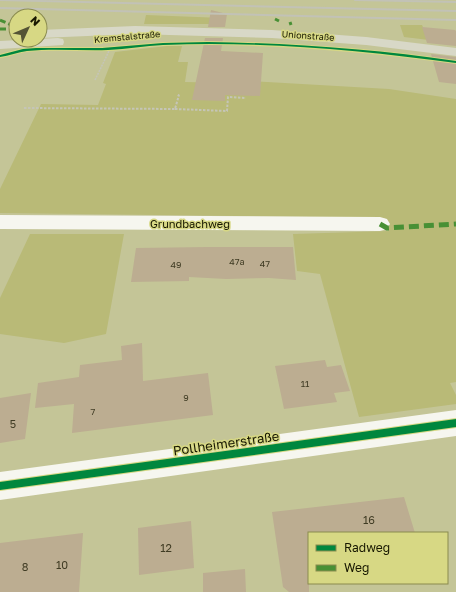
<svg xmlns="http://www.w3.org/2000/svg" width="456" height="592" font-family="'Golos Text',sans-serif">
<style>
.green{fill:#b9ba77}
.building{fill:#bcad91}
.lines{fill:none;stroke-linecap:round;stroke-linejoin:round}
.path-far1{stroke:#c5c5b7;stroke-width:1.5;stroke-dasharray:2 1;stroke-linecap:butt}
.path{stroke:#c5c5b7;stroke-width:2;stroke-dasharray:2.5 1.5;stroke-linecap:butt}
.minor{fill:#f6f6ef;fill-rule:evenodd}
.major{fill:#d8d8c7;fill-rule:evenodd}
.rail{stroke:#c2c2b6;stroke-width:2}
.quiet-far1{stroke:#489035;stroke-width:3;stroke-dasharray:6 3;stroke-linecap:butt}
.quiet{stroke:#489035;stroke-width:5;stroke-dasharray:10 5;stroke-linecap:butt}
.cycleway-casing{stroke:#d7d884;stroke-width:2}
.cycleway{fill:#00873e;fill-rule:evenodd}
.labels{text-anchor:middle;stroke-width:3;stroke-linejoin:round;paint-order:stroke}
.far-street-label{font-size:9px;fill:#171700;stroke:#d7d884}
.number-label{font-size:9px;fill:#403c24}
.street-label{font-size:11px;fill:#171700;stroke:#d7d884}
.near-number-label{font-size:11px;fill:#403c24}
.near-street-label{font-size:13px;fill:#171700;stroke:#d7d884}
</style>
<rect width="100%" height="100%" fill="#c4c597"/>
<path class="green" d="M146,15L223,18L221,24H144Z
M400,25H422L429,40L404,37Z
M167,46H182L178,62H188L185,82L232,83V80L389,89L456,99V382L450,383L456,395V404L359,417L320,274L297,271L293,234L389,231L385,218L0,213V189L41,104L98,105L106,84L103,83L115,52Z
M30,234H124L106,334L64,343L0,334V298Z"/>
<path class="building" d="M211,10L227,14L225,27H208Z
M422,27L455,30L456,31V46L427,43Z
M205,38H223L221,51L263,53L260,96L225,95V101L192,100Z
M431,54L456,57V84L439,82Z
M207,247H293L296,280L269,278L226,279L189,277V281L131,282L136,248Z
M142,343L143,381L208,373L213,415L72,433L74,404L35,408L38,383L79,377L80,365L122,360L121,346Z
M325,360L327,367L341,365L350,391L334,393L337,402L284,409L275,366Z
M31,393L25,439L0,443V398Z
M404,497L415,533H309V592H289L283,587L272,512Z
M191,521L194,568L139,575L138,528Z
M83,533L79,592H0V543Z
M245,569L246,592H203V573Z"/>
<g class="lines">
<path class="path-far1" d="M95,80L110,49
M178,96L179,94"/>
<path class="path" d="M24,108L175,109L179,95
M175,109L227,111L228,97L246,98"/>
<path class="minor" d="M0,215L380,217L387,219L390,224L387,229L380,231L0,229Z
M456,410V436L0,500V472Z"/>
<path class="major" d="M135,26L272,30L366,37L456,48V56L366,45L272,38L135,34L40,38V30Z
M58,38L63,39L64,42L63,45L0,49V41Z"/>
<path class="rail" d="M0,0L456,11
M355,0L456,2
M0,8L456,20"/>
<path class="quiet-far1" d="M275,19L279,21
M0,20L16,27
M290,22L291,25
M0,29H16"/>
<path class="quiet" d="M380,224L387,228L456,224"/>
<defs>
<path id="cycleway" d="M208,42C291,43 373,49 456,61V63C359,50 261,41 163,45C145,46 127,49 108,50C81,51 54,48 27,51C18,52 9,56 0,57V55L23,49L36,48H102L163,43Z
M456,419V427L0,490V482Z"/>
</defs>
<use href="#cycleway" class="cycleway-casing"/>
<use href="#cycleway" class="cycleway"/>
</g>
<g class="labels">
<g class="far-street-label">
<text transform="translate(308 36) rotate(4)" y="3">Unionstraße</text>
<text transform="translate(127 37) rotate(-5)" y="3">Kremstalstraße</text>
</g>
<g class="number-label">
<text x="237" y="265">47a</text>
<text x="265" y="267">47</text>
<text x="176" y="268">49</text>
<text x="305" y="387">11</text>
<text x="186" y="401">9</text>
<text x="93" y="415">7</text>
</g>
<g class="street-label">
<text x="190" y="228">Grundbachweg</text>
</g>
<g class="near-number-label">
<text x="13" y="428">5</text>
<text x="369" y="524">16</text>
<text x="166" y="552">12</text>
<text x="62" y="569">10</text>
<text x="25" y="571">8</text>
</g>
<g class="near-street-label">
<text transform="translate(226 443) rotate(-8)" y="5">Pollheimerstraße</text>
</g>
</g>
<rect x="308" y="532" width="140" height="52" fill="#d7d884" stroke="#8a8b4f"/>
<rect x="316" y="545" width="20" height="6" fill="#00873e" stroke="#8a8b4f"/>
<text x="344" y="552" font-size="12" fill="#171700">Radweg</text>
<rect x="316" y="565" width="20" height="6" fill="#489035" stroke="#8a8b4f"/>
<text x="344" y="572" font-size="12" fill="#171700">Weg</text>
<g transform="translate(28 28) rotate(46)"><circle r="19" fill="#d7d884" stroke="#8a8b4f"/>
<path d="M0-3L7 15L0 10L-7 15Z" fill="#545435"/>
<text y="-6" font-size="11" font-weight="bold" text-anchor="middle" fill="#171700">N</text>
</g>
</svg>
